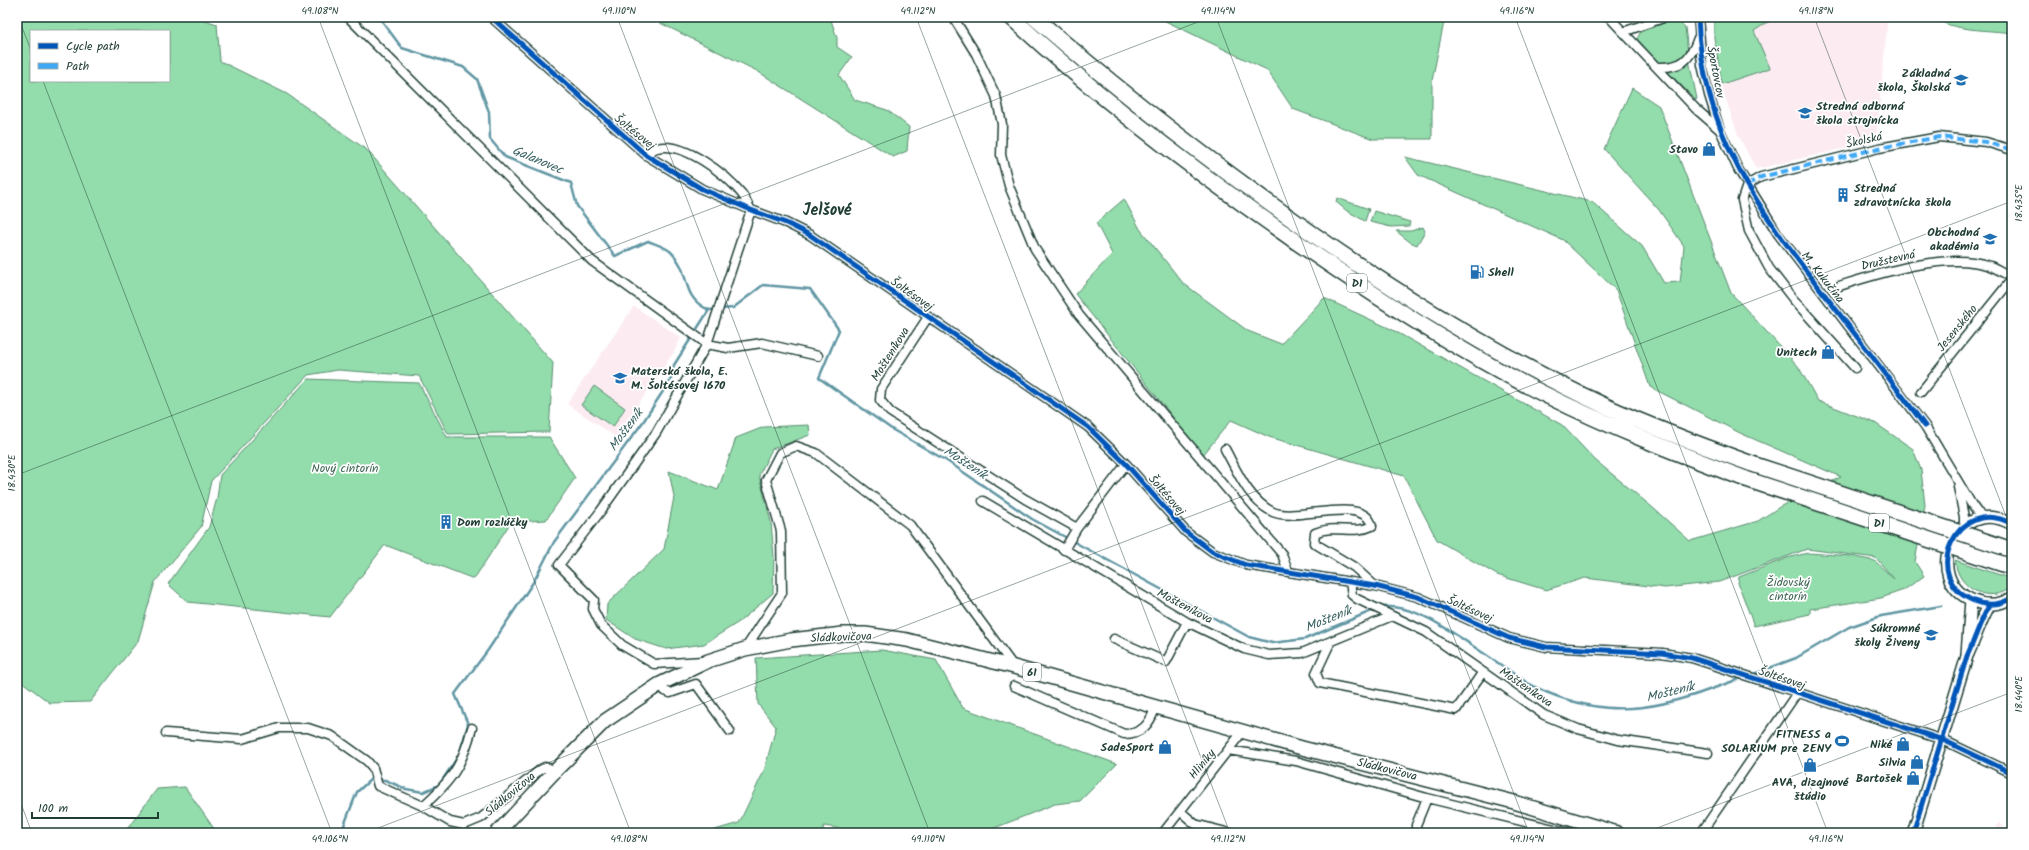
<svg xmlns="http://www.w3.org/2000/svg" width="2029" height="850" font-family="Kalam,sans-serif">
<style>
.built{fill:#fcecf2}
.green{fill:#93dcab;stroke:#598c70;fill-rule:evenodd}
.lines{fill:none;stroke-linecap:round;stroke-linejoin:round}
.stream{stroke:#6096a3;stroke-width:2.5}
.minor-casing{stroke:#1f3d34;stroke-width:11}
.secondary-casing{stroke:#1f3d34;stroke-width:14}
.primary-casing{stroke:#1f3d34;stroke-width:16}
.motorway-casing{stroke:#1f3d34;stroke-width:18}
.minor{stroke:#fff;stroke-width:8}
.secondary{stroke:#fff;stroke-width:11}
.primary{stroke:#fff;stroke-width:13}
.motorway{stroke:#fff;stroke-width:15}
.motorway-bridge-casing{stroke:#1f3d34;stroke-width:18;stroke-linecap:butt}
.motorway-bridge{stroke:#fff;stroke-width:15}
.quiet{stroke:#3fa9f5;stroke-width:4;stroke-dasharray:8 4;stroke-linecap:butt}
.cycleway-casing{stroke:#fff;stroke-width:8}
.cycleway{stroke:#0057b8;stroke-width:5}
.ticks{fill:none;stroke:#1f3d34;stroke-width:1;stroke-opacity:0.45}
.labels{text-anchor:middle;stroke-width:3.5;stroke-linejoin:round;paint-order:stroke}
.shield{fill:#fff;stroke:#627771;stroke-width:1}
.shield-label{font-size:11px;font-weight:bold;fill:#1f3d34}
.street-label{font-size:12px;fill:#1f3d34;stroke:#fff}
.poi-label{font-size:12px;font-weight:bold;fill:#1f3d34;stroke:#fff;text-anchor:end}
.park-label{font-size:12px;fill:#3c6552;stroke:#fff}
.water-label{font-size:13px;font-style:italic;fill:#3a6262;stroke:#fff}
.district-label{font-size:16px;font-weight:bold;fill:#1f3d34;stroke:#fff}
.neatline{fill:none;stroke:#1f3d34;stroke-width:1.5}
.ticks-label{font-size:10px;text-anchor:middle;fill:#1f3d34}
</style>
<rect width="100%" height="100%" fill="#fff"/>
<filter id="ink" filterUnits="userSpaceOnUse"><feTurbulence type="fractalNoise" baseFrequency=".025" numOctaves="2"/><feDisplacementMap in="SourceGraphic" scale="8" xChannelSelector="R" yChannelSelector="G"/><feConvolveMatrix kernelMatrix="1 2 1 2 8 2 1 2 1" color-interpolation-filters="sRGB"/></filter>
<g filter="url(#ink)">
<path class="built" d="M1714,17H1888L1876,141L1756,169L1738,135L1723,91L1714,41Z
M634,306L681,338L674,352L616,437L567,404Z
M1998,823L2012,830V833H1993Z"/>
<path class="green" d="M17,17H196L217,24L220,61L287,94L367,150L553,363L549,432L448,434L419,376L338,370L308,375L211,481L201,527L155,582L138,641L90,702L50,703L17,678V615H19L17,612ZM31,31H169V81H31Z
M648,17H830L837,38V47L852,57L839,75L855,100L887,110L909,127L907,151L893,157L757,71Z
M1157,17H1445L1432,81V139H1373L1293,109L1267,70Z
M1714,17H1770L1771,20L1754,31L1770,68L1722,84L1714,38Z
M1934,17H2012V33C1992,30 1948,31 1934,17Z
M1669,21L1679,22L1685,27L1688,53L1673,64L1659,63L1637,39L1641,31Z
M1689,60L1697,99L1696,100L1666,70Z
M1632,88L1659,106L1731,293L1798,366L1818,401L1875,423L1913,449L1921,470L1925,505L1915,562L1924,576L1904,590L1881,598L1810,609V614L1754,626L1738,583L1739,577L1787,558L1808,553L1851,556L1875,561L1894,579L1876,558L1807,549L1719,582L1665,588L1585,578L1546,590L1497,575L1437,540L1404,476L1269,437L1231,420L1203,455L1075,294L1112,254L1096,223L1124,199L1140,229L1183,283L1248,331L1281,344L1324,298L1391,329L1562,425L1595,460L1652,507L1690,541L1758,521L1781,506L1841,477L1740,433L1650,387L1616,290L1563,240L1418,175L1405,157L1592,202L1642,246L1664,283L1680,282L1684,246L1659,210L1604,149Z
M1337,198L1369,209L1365,221L1347,211L1336,202Z
M1374,211L1410,222L1409,226L1391,227L1370,222Z
M1423,227L1425,231L1417,245L1410,242L1396,231H1411Z
M308,379L419,383L447,437H549L575,478L546,520L511,522L474,579L385,545L330,617L188,602L168,584L209,527L217,498L220,475Z
M594,386L625,408L613,427L581,405Z
M809,425L810,435L772,449L759,475L771,522L774,557L773,593L739,622L704,644L666,649L635,639L606,620L607,604L664,549L674,497L669,471L718,490L736,438L764,427Z
M1955,560L2012,579V587C1989,605 1957,589 1955,560Z
M882,650L936,660L963,708L1117,764L1080,801L1055,804L982,833H868L824,826L822,833H704L739,823L764,771L776,727L758,704L756,658Z
M185,787L217,833H124L157,789Z"/>
<g class="lines">
<path class="stream" d="M379,17L402,48L463,67L477,79L489,112L490,139L505,157L571,183L577,206L615,256L648,241C655,244 666,247 671,252C692,272 679,297 709,310
M1381,607C1412,605 1438,623 1464,640C1480,651 1497,662 1514,674C1521,678 1529,685 1537,688C1617,725 1667,706 1744,677
M1751,675L1796,658L1849,627L1881,616L1941,606
M341,833L357,792L371,779L385,780L406,789L423,792L439,785L459,755L468,724L455,694L488,650L534,581L554,542L643,422L671,379L674,365L709,310L733,308L763,285L810,289L839,330L819,378L893,430L947,461L1032,519L1249,637L1272,643L1305,639L1374,610"/>
<defs>
<path id="minor" d="M348,17L592,261L707,344L728,348L762,343L818,356
M491,17L646,155L702,189L751,210L786,223L810,235L1088,427L1126,464L1186,532L1213,552L1246,565L1375,586L1418,597L1509,638L1546,647L1662,653L1692,658L1943,740L2012,773
M953,17L976,54L996,96L1002,124L1001,155L1009,186L1035,249L1079,315L1282,554L1288,571
M1609,17L1696,109L1719,129
M1698,17L1702,65L1709,95L1720,130L1738,169L1778,234L1925,426L1972,505L1977,512L1986,518
M1623,32L1666,17
M1657,67C1681,68 1690,61 1698,38
M646,155C649,152 653,149 657,148C683,141 726,174 742,194C745,198 748,205 751,210L707,344L656,433L600,512L559,565L594,600L593,609L601,625L622,645L654,664L703,661
M1747,185L1761,177L1879,148L1939,137L1986,142L2012,150
M1747,185L1742,200L1749,231L1769,268L1793,299L1855,368
M1839,286C1881,273 1948,251 1990,266C1998,269 2005,274 2012,277
M928,317L881,389L880,400L890,412L1025,499L1077,528L1126,464
M1921,392L2012,279
M1225,449C1237,471 1249,501 1273,512C1296,523 1365,494 1372,526C1354,535 1334,524 1315,533L1314,543L1354,567L1375,586
M1958,487L1964,517V526
M983,501L1187,622L1244,649L1269,655L1302,653L1392,616
M1064,550L1077,528
M1350,582L1352,595L1357,599L1426,632L1544,715L1578,729L1618,740L1708,753
M1114,639L1166,662L1187,622
M1331,641L1316,673L1320,683L1456,710L1483,672
M745,649L782,593L781,531L766,480L780,453L796,446L816,453L910,525L1014,667
M660,684L665,691L670,693L696,684L730,731
M1014,686L1124,734C1142,734 1150,724 1155,708
M166,733L242,739L279,728H308L332,736L367,761L373,768L378,786L423,806L450,822L464,825L481,818L541,769L545,767L556,770
M1228,750L1296,761L1427,798L1570,833
M423,806C452,780 462,766 472,728
M1180,811L1195,824L1230,833
M1163,833L1243,731
M1416,833V825L1427,798
M1701,833L1797,693"/>
<path id="secondary" d="M2012,524C1957,493 1918,579 1974,601C1986,606 2000,605 2012,598
M1967,654L1971,600
M1913,833L1967,656C1975,639 1980,621 1990,604"/>
<path id="primary" d="M497,833L556,770L605,721L660,684L708,661L745,649L791,640L843,634H865L907,640L1014,667L1302,748L1514,802L1617,833"/>
<path id="motorway" d="M1011,17C1099,98 1195,171 1294,240C1375,296 1459,352 1548,396C1612,428 1679,454 1746,479
M1034,17C1106,80 1181,139 1258,195C1368,275 1482,349 1605,406C1653,428 1702,446 1752,464"/>
</defs>
<use href="#minor" class="minor-casing"/>
<use href="#secondary" class="secondary-casing"/>
<use href="#primary" class="primary-casing"/>
<use href="#motorway" class="motorway-casing"/>
<use href="#minor" class="minor"/>
<use href="#secondary" class="secondary"/>
<use href="#primary" class="primary"/>
<use href="#motorway" class="motorway"/>
<defs>
<path id="motorway-bridge" d="M1752,464L2012,550
M1746,479L2012,567"/>
</defs>
<use href="#motorway-bridge" class="motorway-bridge-casing"/>
<use href="#motorway-bridge" class="motorway-bridge"/>
<path class="quiet" d="M1747,185L1761,177L1879,148L1939,137L1986,142L2012,150"/>
<defs>
<path id="cycleway" d="M491,17L646,155L702,189L751,210L786,223L810,235L1088,427L1126,464L1186,532L1213,552L1246,565L1375,586L1418,597L1509,638L1546,647L1662,653L1692,658L1943,740L2012,773
M1698,17C1702,133 1759,211 1828,299C1860,341 1893,383 1925,426
M2012,524C1957,493 1918,579 1974,601C1986,606 2000,605 2012,598
M1913,833L1967,656C1975,639 1980,621 1990,604"/>
</defs>
<use href="#cycleway" class="cycleway-casing"/>
<use href="#cycleway" class="cycleway"/>
</g>
</g>
<path class="ticks" d="M18,17L31,50M318,17L631,833M617,17L930,833M916,17L1230,833M1216,17L1529,833M1515,17L1828,833M1814,17L2012,532M43,81L332,833M17,475L1211,17M17,793L32,833M365,833L2012,201M1644,833L2012,692"/>
<defs>
<symbol id="school-bare" viewBox="-9 -9 18 18"><path d="M0-5L7-2L0 1L-7-2ZM-4 1L0 2.5L4 1V4Q0 6-4 4Z" fill="#1f6fb2" stroke="#fff" stroke-width="2.5" paint-order="stroke"/></symbol>
<symbol id="shop-bare" viewBox="-9 -9 18 18"><path d="M-5-2.5h2.3a2.7 3.5 0 0 1 5.4 0H5L5.5 6h-11ZM-1.5-2.5h3a1.5 2.3 0 0 0-3 0Z" fill="#1f6fb2" stroke="#fff" stroke-width="2.5" paint-order="stroke"/></symbol>
<symbol id="building-bare" viewBox="-9 -9 18 18"><path d="M-4-6H4V6H1V3H-1V6H-4ZM-2.5-4.3h1.7v1.8h-1.7ZM.8-4.3h1.7v1.8H.8ZM-2.5-1h1.7V.8h-1.7ZM.8-1h1.7V.8H.8Z" fill="#1f6fb2" stroke="#fff" stroke-width="2.5" paint-order="stroke"/></symbol>
<symbol id="fuel-bare" viewBox="-9 -9 18 18"><path d="M-5.5-6h7V0h2V4h1.3V-2.5L3-4.5l.8-.8L6-3V5H2.5V1h-1V6h-7ZM-4.2-4.7v3.2H.2V-4.7Z" fill="#1f6fb2" stroke="#fff" stroke-width="2.5" paint-order="stroke"/></symbol>
<symbol id="stadium-bare" viewBox="-9 -9 18 18"><path d="M0-5a6.5 5 0 1 0 0 10a6.5 5 0 1 0 0-10ZM-3.5-1.8h7v3.6h-7Z" fill="#1f6fb2" stroke="#fff" stroke-width="2.5" paint-order="stroke"/></symbol>
</defs>
<g fill-rule="evenodd">
<use href="#school-bare" x="1951" y="70" width="20" height="20"/>
<use href="#school-bare" x="1795" y="103" width="20" height="20"/>
<use href="#shop-bare" x="1699" y="139" width="20" height="20"/>
<use href="#building-bare" x="1833" y="185" width="20" height="20"/>
<use href="#school-bare" x="1980" y="229" width="20" height="20"/>
<use href="#fuel-bare" x="1467" y="262" width="20" height="20"/>
<use href="#shop-bare" x="1818" y="342" width="20" height="20"/>
<use href="#school-bare" x="610" y="368" width="20" height="20"/>
<use href="#building-bare" x="436" y="512" width="20" height="20"/>
<use href="#school-bare" x="1921" y="625" width="20" height="20"/>
<use href="#stadium-bare" x="1832" y="731" width="20" height="20"/>
<use href="#shop-bare" x="1893" y="734" width="20" height="20"/>
<use href="#shop-bare" x="1155" y="737" width="20" height="20"/>
<use href="#shop-bare" x="1907" y="752" width="20" height="20"/>
<use href="#shop-bare" x="1800" y="755" width="20" height="20"/>
<use href="#shop-bare" x="1903" y="768" width="20" height="20"/>
</g>
<g class="labels">
<g class="shield">
<rect x="1347" y="274" width="20" height="18" rx="3"/>
<rect x="1869" y="514" width="20" height="18" rx="3"/>
<rect x="1023" y="663" width="18" height="18" rx="3"/>
</g>
<g class="shield-label">
<text x="1357" y="287">D1</text>
<text x="1879" y="527">D1</text>
<text x="1032" y="676">61</text>
</g>
<g class="street-label">
<text transform="translate(1716 72) rotate(79)" y="4">Športovcov</text>
<text transform="translate(635 132) rotate(39)" y="4">Šoltésovej</text>
<text transform="translate(1864 140) rotate(-13)" y="4">Školská</text>
<text transform="translate(1888 260) rotate(-13)" y="4">Družstevná</text>
<text transform="translate(1823 277) rotate(52)" y="4">M. Kukučína</text>
<text transform="translate(912 294) rotate(35)" y="4">Šoltésovej</text>
<text transform="translate(1957 328) rotate(-51)" y="4">Jesenského</text>
<text transform="translate(890 354) rotate(-58)" y="4">Mošteníkova</text>
<text transform="translate(1167 495) rotate(49)" y="4">Šoltésovej</text>
<text transform="translate(1185 606) rotate(28)" y="4">Mošteníkova</text>
<text transform="translate(1470 609) rotate(24)" y="4">Šoltésovej</text>
<text transform="translate(841 637) rotate(-2)" y="4">Sládkovičova</text>
<text transform="translate(1782 678) rotate(18)" y="4">Šoltésovej</text>
<text transform="translate(1526 687) rotate(34)" y="4">Mošteníkova</text>
<text transform="translate(1202 764) rotate(-51)" y="4">Hliníky</text>
<text transform="translate(1387 769) rotate(14)" y="4">Sládkovičova</text>
<text transform="translate(510 794) rotate(-40)" y="4">Sládkovičova</text>
</g>
<g class="poi-label">
<text x="1950" y="77">Základná<tspan x="1950" dy="14">škola, Školská</tspan></text>
<text x="1816" y="110" text-anchor="start">Stredná odborná<tspan x="1816" dy="14">škola strojnícka</tspan></text>
<text x="1698" y="153">Stavo</text>
<text x="1854" y="192" text-anchor="start">Stredná<tspan x="1854" dy="14">zdravotnícka škola</tspan></text>
<text x="1979" y="236">Obchodná<tspan x="1979" dy="14">akadémia</tspan></text>
<text x="1488" y="276" text-anchor="start">Shell</text>
<text x="1817" y="356">Unitech</text>
<text x="631" y="375" text-anchor="start">Materská škola, E.<tspan x="631" dy="14">M. Šoltésovej 1670</tspan></text>
<text x="457" y="526" text-anchor="start">Dom rozlúčky</text>
<text x="1920" y="632">Súkromné<tspan x="1920" dy="14">školy Živeny</tspan></text>
<text x="1831" y="738">FITNESS a<tspan x="1831" dy="14">SOLARIUM pre ZENY</tspan></text>
<text x="1892" y="748">Niké</text>
<text x="1154" y="751">SadeSport</text>
<text x="1906" y="766">Silvia</text>
<text x="1902" y="782">Bartošek</text>
<text x="1810" y="786" text-anchor="middle">AVA, dizajnové<tspan x="1810" dy="14">štúdio</tspan></text>
</g>
<g class="park-label">
<text x="345" y="472">Nový cintorín</text>
<text x="1788" y="586">Židovský<tspan x="1788" dy="14">cintorín</tspan></text>
</g>
<g class="water-label">
<text transform="translate(538 159) rotate(23)" y="5">Galanovec</text>
<text transform="translate(625 429) rotate(-54)" y="5">Mošteník</text>
<text transform="translate(966 462) rotate(33)" y="5">Mošteník</text>
<text transform="translate(1328 618) rotate(-22)" y="5">Mošteník</text>
<text transform="translate(1670 691) rotate(-14)" y="5">Mošteník</text>
</g>
<g class="district-label">
<text x="827" y="215">Jelšové</text>
</g>
</g>
<rect width="2029" height="850" fill="none" stroke="#fff" stroke-width="44"/>
<rect x="30" y="30" width="140" height="52" fill="#ffffff" stroke="#a5b1ae"/>
<rect x="38" y="43" width="20" height="6" fill="#0057b8" stroke="#a5b1ae"/>
<text x="66" y="50" font-size="12" fill="#1f3d34">Cycle path</text>
<rect x="38" y="63" width="20" height="6" fill="#3fa9f5" stroke="#a5b1ae"/>
<text x="66" y="70" font-size="12" fill="#1f3d34">Path</text>
<path d="M32 812v6h126v-6" fill="none" stroke="#1f3d34" stroke-width="2"/>
<text x="38" y="812" font-size="12" fill="#1f3d34" stroke="#ffffff" stroke-width="3" paint-order="stroke">100 m</text>
<rect x="22" y="22" width="1985" height="806" class="neatline"/>
<g class="ticks-label">
<text x="320" y="14">49.108°N</text>
<text x="619" y="14">49.110°N</text>
<text x="918" y="14">49.112°N</text>
<text x="1218" y="14">49.114°N</text>
<text x="1517" y="14">49.116°N</text>
<text x="1816" y="14">49.118°N</text>
<text transform="translate(2018 203) rotate(-90)" y="4">18.435°E</text>
<text transform="translate(11 473) rotate(-90)" y="4">18.430°E</text>
<text transform="translate(2018 694) rotate(-90)" y="4">18.440°E</text>
<text x="330" y="842">49.106°N</text>
<text x="629" y="842">49.108°N</text>
<text x="928" y="842">49.110°N</text>
<text x="1228" y="842">49.112°N</text>
<text x="1527" y="842">49.114°N</text>
<text x="1826" y="842">49.116°N</text>
</g>
</svg>
